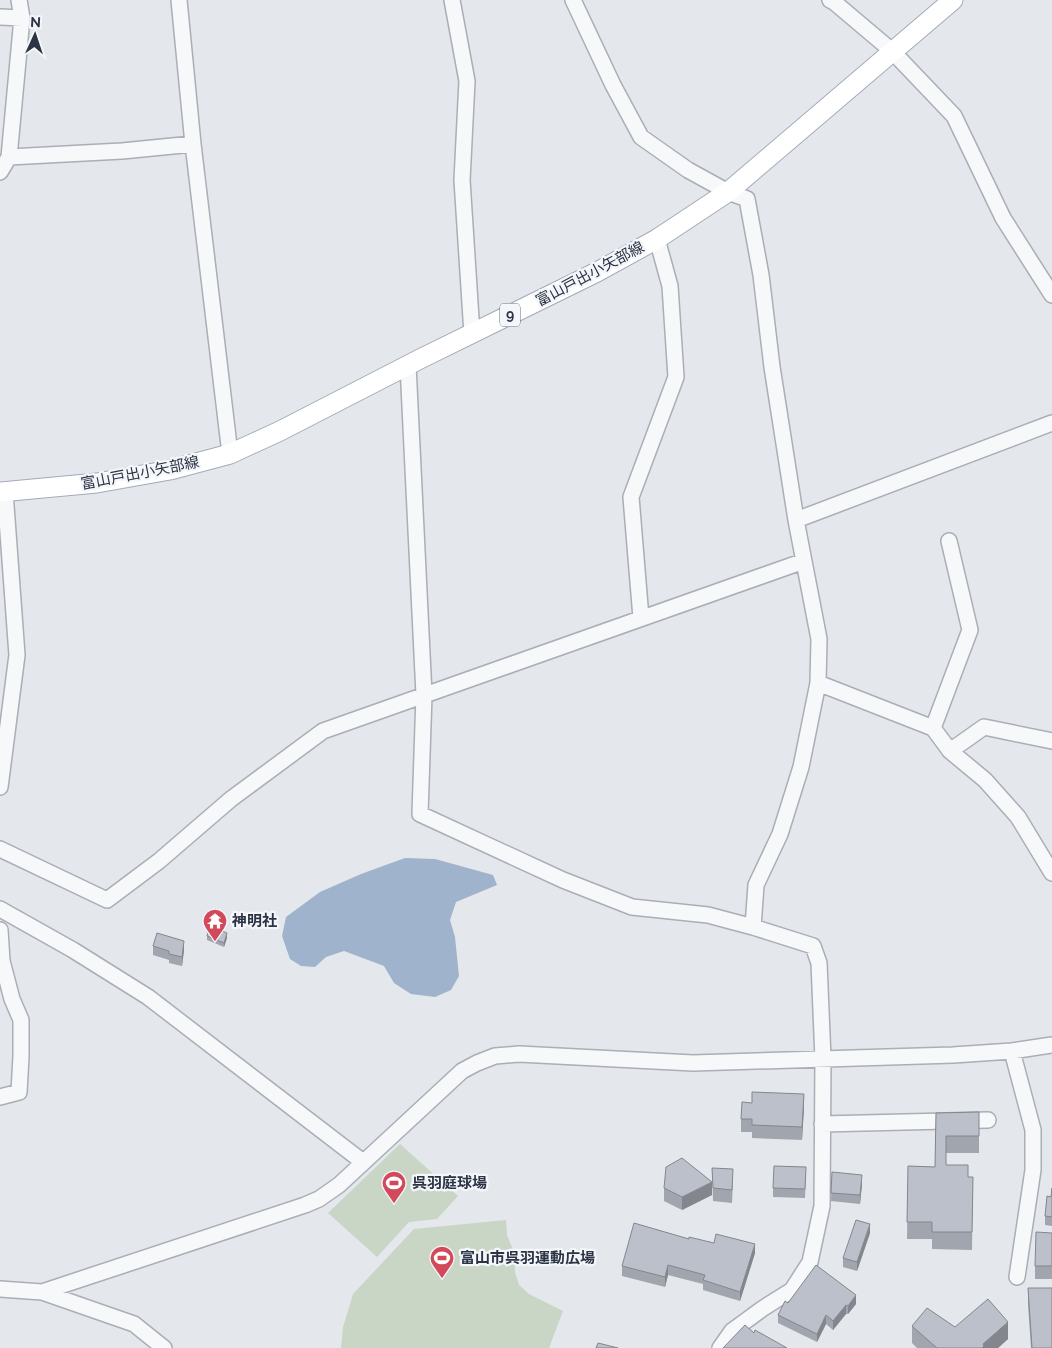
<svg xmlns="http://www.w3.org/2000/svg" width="1052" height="1348" font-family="Raleway,'Noto Sans JP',sans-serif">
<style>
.green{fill:#c9d6c5}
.water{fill:#9fb4cc}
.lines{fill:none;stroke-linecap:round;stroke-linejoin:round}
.minor-casing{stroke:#a9aeb7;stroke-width:18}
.major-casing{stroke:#a3abb8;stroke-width:21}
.minor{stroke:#f7f8fa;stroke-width:15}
.major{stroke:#fff;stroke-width:19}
.wall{fill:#a1a5ae}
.shaded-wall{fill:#83868d}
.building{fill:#bbc0ca;stroke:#83868d}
.labels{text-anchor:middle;stroke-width:4.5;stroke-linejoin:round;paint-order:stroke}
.shield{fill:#f4f6f9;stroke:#676e7b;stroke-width:1}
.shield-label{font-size:14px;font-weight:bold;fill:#2b3445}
.street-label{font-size:15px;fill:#2b3445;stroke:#f4f6f9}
.poi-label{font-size:15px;font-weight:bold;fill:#2b3445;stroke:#f4f6f9;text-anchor:start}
</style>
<rect width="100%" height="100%" fill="#e4e7ec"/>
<path class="green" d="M400,1144L458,1196L437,1219L409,1222L377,1257L328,1213Z
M506,1220L507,1235L514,1252L515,1272L519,1285L529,1294L563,1311L549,1348H341L343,1327L353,1294L414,1229Z"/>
<path class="water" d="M405,858L435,859L493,875L497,885L456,902L450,920L455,937L459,976L451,990L435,997L411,994L394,983L384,966L344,951L326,957L315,967L301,966L290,959L282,936L286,917L320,892L361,874Z"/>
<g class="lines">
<defs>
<path id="minor" d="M179,0L193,144L230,454
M452,0L467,81L462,180L472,334
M573,0L613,85L641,137L688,170L728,192L747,199L761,275L772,367L796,520L819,639L818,683L801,767L780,834L756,885L753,927
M830,0L834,2L892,51L954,116L1003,218L1052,295
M0,17L22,18
M9,157L122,151L193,144
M0,172L9,157L22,18L19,0
M408,365L424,695L420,814L563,880L632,907L708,915L753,927L813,946L819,963L823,1059L822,1206L810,1262L792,1290L762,1309L732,1331L720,1348
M796,520L1052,423
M641,618L631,497L676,377L670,286L657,239
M818,683L933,728L950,751
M933,728L970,630L949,541
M1052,741L984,727L950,751L985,780L1018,817L1052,873
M0,787L17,655L5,492
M0,849L107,900L159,861L231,799L323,731L804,561
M0,909L73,950L148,997L363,1162
M0,930L2,961L12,999L21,1020V1056L19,1092L0,1097
M1012,1051L1033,1130V1170L1017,1277
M822,1124L988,1120
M0,1289L42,1292L134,1324L164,1348
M42,1292L305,1205L319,1199L339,1185L462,1071L477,1063L495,1056L519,1054L693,1063L953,1055L1012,1051L1052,1045"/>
<path id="major" d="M0,492L97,483L170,470L230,454L280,431L420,359L597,272L657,239L728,192L953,0"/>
</defs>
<use href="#minor" class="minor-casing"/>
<use href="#major" class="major-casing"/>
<use href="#minor" class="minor"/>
<use href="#major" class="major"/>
</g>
<path class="wall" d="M207,936L227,938L224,947L207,940Z
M153,946L184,950L182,966L169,963V960L153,955Z
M804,1107L802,1140L752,1138V1132H741V1119Z
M979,1112V1153H946V1165L968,1177H973L972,1250L932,1249V1239H907L908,1166L935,1167L936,1113Z
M712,1168L733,1182L732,1203L713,1201Z
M832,1172L862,1184L860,1204L831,1201Z
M806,1176L805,1198L773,1197V1188Z
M664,1188L712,1195L682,1210L664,1201Z
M1052,1188V1226L1045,1225V1216L1051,1197Z
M870,1233L857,1271L843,1267V1258Z
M1052,1233V1279H1035V1266Z
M689,1239L755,1253L740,1301L703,1290V1284L668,1275L665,1287L622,1276V1266Z
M1028,1288L1052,1348H1031L1028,1305Z
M788,1303L856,1304L848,1314H846L833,1330L826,1324L817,1342L778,1323V1315Z
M912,1326L955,1327L1008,1339L998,1348H917L912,1343Z"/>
<path class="shaded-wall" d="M227,933V938L224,947V943Z
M184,941V950L182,966V957Z
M804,1094V1107L802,1140V1127Z
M862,1175V1184L860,1204V1195Z
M712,1182V1195L682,1210V1197Z
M870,1224V1233L857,1271V1262Z
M755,1244V1253L740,1301V1292Z
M668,1265V1275L665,1287V1277Z
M856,1295V1304L848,1314V1306Z
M846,1305V1314L833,1330V1321Z
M826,1315V1324L817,1342V1334Z
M1008,1322V1339L998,1348H982L983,1344Z"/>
<path class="building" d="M210,926L227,933L224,943L207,936Z
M157,933L184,941L182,957L169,954V951L153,946Z
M752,1092L804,1094L802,1127L752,1125V1119H741L742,1102L752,1103Z
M979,1112V1136H946V1165H968V1177H973L972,1232H932V1222H907L908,1166L935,1167L936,1113Z
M682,1158L712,1182L682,1197L664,1188L666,1167Z
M774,1166L806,1167L805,1189L773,1188Z
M712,1168L733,1169L732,1190L713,1188Z
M832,1172L862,1175L860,1195L831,1193Z
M1052,1188V1217L1045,1216L1047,1196L1051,1197Z
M856,1220L870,1224L857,1262L843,1258Z
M634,1223L689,1239V1237L714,1243L716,1234L755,1244L740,1292L703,1280L705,1275L668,1265L665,1277L622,1266Z
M1036,1232L1052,1233V1266H1035Z
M816,1265L856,1295L848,1306L846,1305L833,1321L826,1315L817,1334L778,1315L785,1301L788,1303Z
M1028,1288H1052V1348H1032Z
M988,1299L1008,1322L983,1344L984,1346L982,1348H937L912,1326L927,1308L955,1327Z
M745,1325L754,1333L755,1330L787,1348H723Z
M598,1343L618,1348H596Z"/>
<defs>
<symbol id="temple-pin" viewBox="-11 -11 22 30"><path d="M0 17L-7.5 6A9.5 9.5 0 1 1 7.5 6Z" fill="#d1495b" stroke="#f4f6f9"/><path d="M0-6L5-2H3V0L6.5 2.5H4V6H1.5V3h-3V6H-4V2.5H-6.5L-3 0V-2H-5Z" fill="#fff"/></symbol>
<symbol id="stadium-pin" viewBox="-11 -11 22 30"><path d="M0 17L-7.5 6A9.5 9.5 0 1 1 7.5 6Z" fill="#d1495b" stroke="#f4f6f9"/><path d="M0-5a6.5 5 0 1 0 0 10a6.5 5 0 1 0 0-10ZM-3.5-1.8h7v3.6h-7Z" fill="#fff"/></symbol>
</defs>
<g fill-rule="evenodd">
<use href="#temple-pin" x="201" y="907" width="28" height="38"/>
<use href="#stadium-pin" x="380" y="1169" width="28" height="38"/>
<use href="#stadium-pin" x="428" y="1244" width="28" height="38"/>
</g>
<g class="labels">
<rect class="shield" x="500" y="303.5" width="20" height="23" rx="4"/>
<g class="shield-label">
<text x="510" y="320">9</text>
</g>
<g class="street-label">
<text transform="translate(590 274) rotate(-28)" y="5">富山戸出小矢部線</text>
<text transform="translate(140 473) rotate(-11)" y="5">富山戸出小矢部線</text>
</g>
<g class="poi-label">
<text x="232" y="926">神明社</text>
<text x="412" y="1188">呉羽庭球場</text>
<text x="460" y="1263">富山市呉羽運動広場</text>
</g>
</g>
<g transform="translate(35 35) rotate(3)" stroke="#f4f6f9" stroke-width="4" paint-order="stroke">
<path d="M0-4L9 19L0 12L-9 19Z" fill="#2b3445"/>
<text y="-8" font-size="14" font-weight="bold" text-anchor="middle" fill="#2b3445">N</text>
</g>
</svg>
